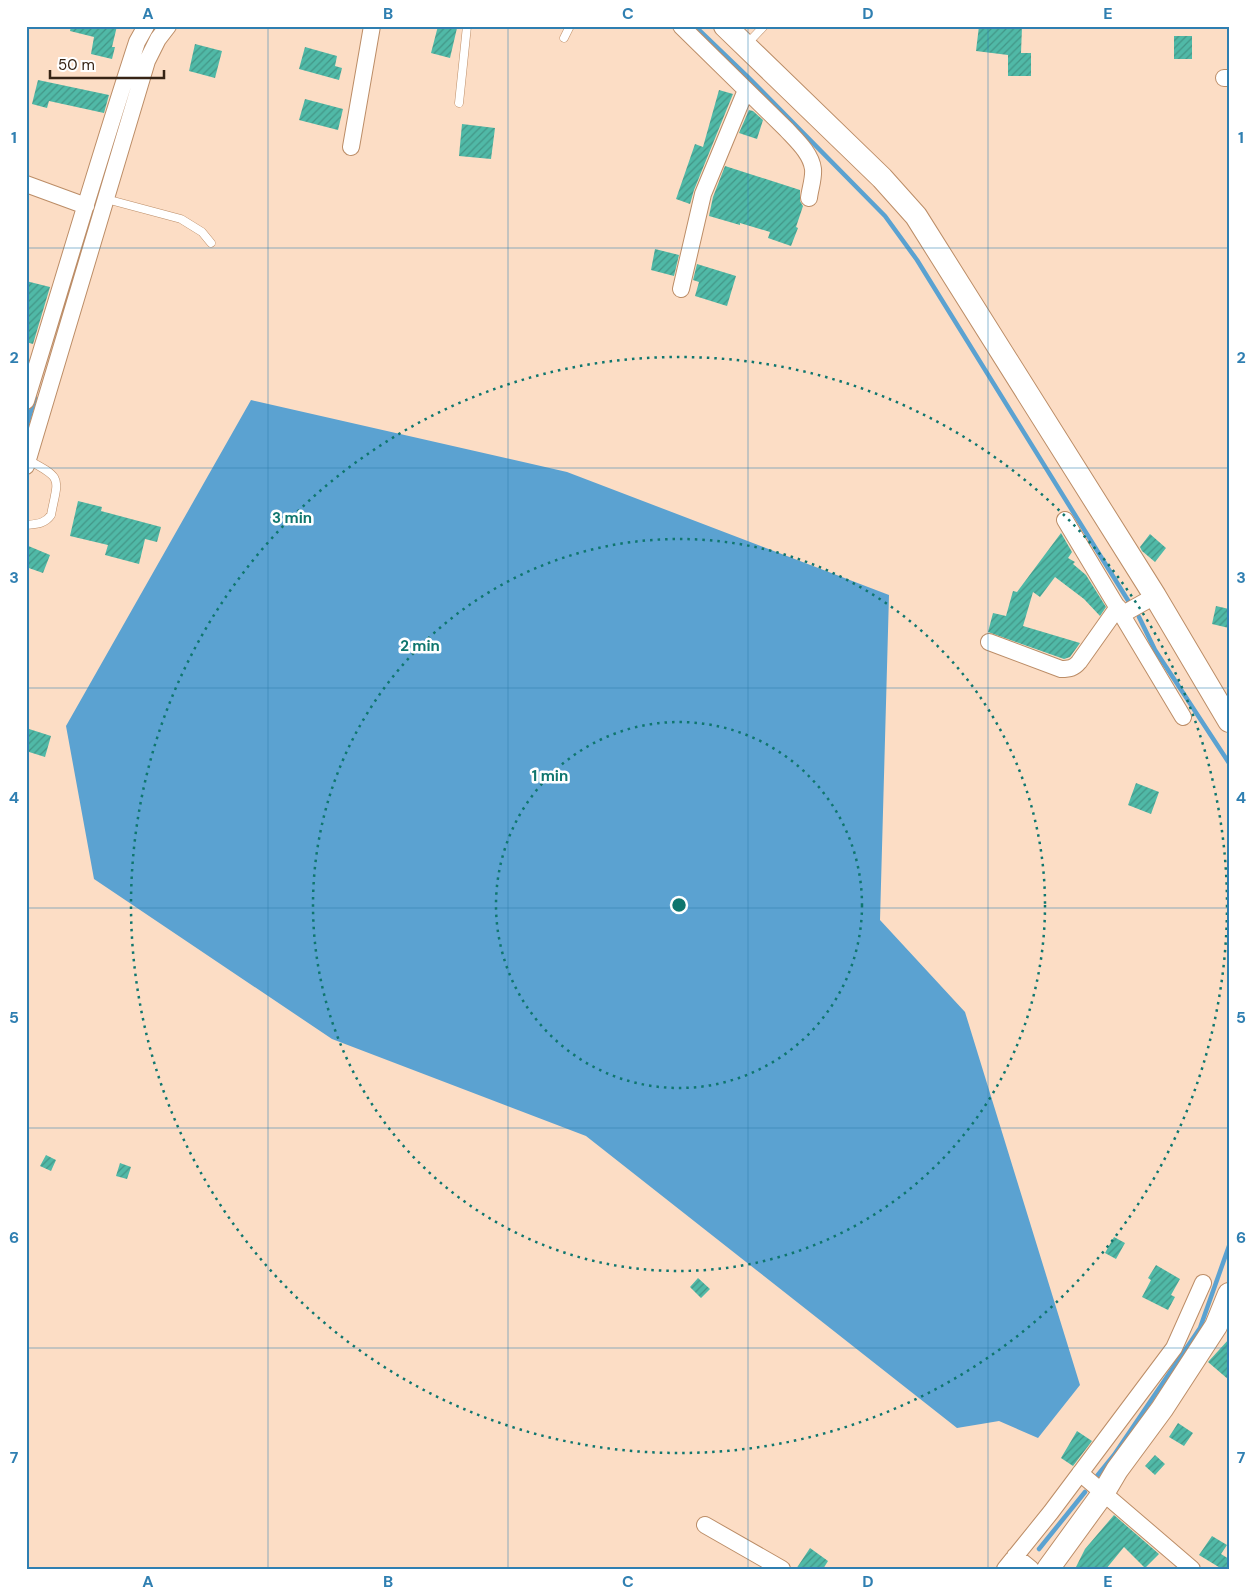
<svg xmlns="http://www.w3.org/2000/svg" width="1255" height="1595" font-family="'DM Sans',sans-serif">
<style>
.water{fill:#5ba2d1}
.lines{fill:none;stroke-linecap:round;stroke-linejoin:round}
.stream{stroke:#5ba2d1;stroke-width:4.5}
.building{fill:url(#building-hatch)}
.lane-casing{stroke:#bc8d67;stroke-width:9}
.street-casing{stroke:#bc8d67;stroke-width:18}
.secondary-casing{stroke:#bc8d67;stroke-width:24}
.lane{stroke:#fff;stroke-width:8}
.street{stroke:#fff;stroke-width:16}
.secondary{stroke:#fff;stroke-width:22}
.grid{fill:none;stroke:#2f7fb1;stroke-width:1;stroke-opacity:0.55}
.ring{fill:none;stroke:#0f766e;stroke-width:2.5;stroke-dasharray:2.5 5}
.centre{fill:#0f766e;stroke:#fff;stroke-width:2.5}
.ring-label{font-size:15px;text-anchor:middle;font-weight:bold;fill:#0f766e;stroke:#fff;stroke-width:5;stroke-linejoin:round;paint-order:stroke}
.neatline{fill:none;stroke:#2f7fb1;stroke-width:2}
.grid-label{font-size:16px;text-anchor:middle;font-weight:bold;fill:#2f7fb1}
</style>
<defs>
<pattern id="building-hatch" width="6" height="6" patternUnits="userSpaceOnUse" patternTransform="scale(1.25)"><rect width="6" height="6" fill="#50b9a7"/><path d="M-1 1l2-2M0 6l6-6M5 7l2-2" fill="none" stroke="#439687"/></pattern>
</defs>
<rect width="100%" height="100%" fill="#fcddc5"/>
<path class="water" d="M251,400L567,472L889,595L880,920L965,1012L1080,1385L1038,1438L999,1421L957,1428L586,1136L332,1039L94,879L66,726Z"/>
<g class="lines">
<path class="stream" d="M695,26L747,76L885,216L917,260L1129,602
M26,428L35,398
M1139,617L1155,650L1229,763
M1097,1476L1114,1455L1200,1328L1229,1246
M1039,1549L1085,1492"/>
</g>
<path class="building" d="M71,26H117L112,47H115L112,59L91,54L94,37L70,31Z
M438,26L457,28L450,58L431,53Z
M979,26L1022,27L1021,53H1031V76H1008V55L976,51Z
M1174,36H1192V59H1174Z
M195,44L222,51L215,78L189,71Z
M305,47L337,56L335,66L342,68L339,80L299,69Z
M38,80L109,95L104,113L49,101L47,108L32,104Z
M719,90L733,94L694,190L690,204L676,199L695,144L703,147Z
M305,99L343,109L338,130L299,120Z
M749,110L753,111L763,120L757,139L739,133Z
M462,124L495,128L491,159L459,156Z
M725,166L800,190V201L803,206L796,227L798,228L791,246L768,238L770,232L740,223V225L709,216L713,197Z
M655,249L679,255L674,276L651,270Z
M697,264L736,276L727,306L695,296L699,282L693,280Z
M26,281L50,287L33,344L26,342Z
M78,501L102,507L101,511L161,527L157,542L145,539L139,564L105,555L108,545L70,536Z
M1061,533L1072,552L1068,558L1075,562L1073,564L1086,575L1106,607L1100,616L1084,599L1055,577L1040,597L1033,592L1023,626L1080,643L1070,657L1064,659L988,632L993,613L1006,616L1013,591L1017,592Z
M1150,534L1166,548L1155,562L1142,551L1140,547Z
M26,545L50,555L43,573L26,567Z
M1216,606L1229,609V628L1212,624Z
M26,728L51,736L45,757L26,751Z
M1136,783L1159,792L1151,814L1128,805Z
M46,1155L56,1160L51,1171L40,1166Z
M120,1163L131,1167L127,1179L116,1176Z
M1114,1237L1125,1243L1116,1259L1105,1253Z
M1156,1265L1180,1279L1171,1295L1175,1297L1168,1310L1142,1297L1151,1280L1148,1278Z
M698,1278L710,1289L701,1298L690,1287Z
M1229,1339V1380L1208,1362Z
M1178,1423L1193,1433L1184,1446L1169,1437Z
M1077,1431L1092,1441L1073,1466L1061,1458Z
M1155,1455L1165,1464L1155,1475L1145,1466Z
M1114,1515L1159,1554L1145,1568L1124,1547L1106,1569H1075L1085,1549Z
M1212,1536L1227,1545L1221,1554L1229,1559V1569H1222L1199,1555Z
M810,1548L828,1561L823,1569H796Z"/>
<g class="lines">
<defs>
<path id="lane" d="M564,38L570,26
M747,44L764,26
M459,103L467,26
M106,199L181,219L202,232L211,243
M26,525C36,524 45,524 51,515C58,478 64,479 28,460"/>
<path id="street" d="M681,26L786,129C796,140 811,153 813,169C814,178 810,189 809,198
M1224,78H1229
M351,147L372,26
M26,184L86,206
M681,289L703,194L746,90
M26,401C63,281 98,161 137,42L146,26
M26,466L147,61L158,39L168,26
M1065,520L1183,717
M1123,614L1155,596
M989,642L1061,669C1070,669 1074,668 1079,662L1118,607
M1080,1473L1192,1569
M705,1525L782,1569
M1015,1556L1031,1569
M1005,1569L1051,1512L1174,1348L1203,1283"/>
<path id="secondary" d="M725,26L882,178L916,216L1155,596L1229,721
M1048,1569L1104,1492L1117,1470L1162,1409L1216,1326L1229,1294"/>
</defs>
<use href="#lane" class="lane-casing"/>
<use href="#street" class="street-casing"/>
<use href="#secondary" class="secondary-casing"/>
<use href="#lane" class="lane"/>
<use href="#street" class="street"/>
<use href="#secondary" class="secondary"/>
</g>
<path class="grid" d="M268,26V1569M508,26V1569M748,26V1569M988,26V1569M26,248H1229M26,468H1229M26,688H1229M26,908H1229M26,1128H1229M26,1348H1229"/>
<g class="ring">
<circle cx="679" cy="905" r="183"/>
<circle cx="679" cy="905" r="366"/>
<circle cx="679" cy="905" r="548"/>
</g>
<circle cx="679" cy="905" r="8" class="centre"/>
<g class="ring-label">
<text x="292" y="523">3 min</text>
<text x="420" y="651">2 min</text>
<text x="550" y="781">1 min</text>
</g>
<rect width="1255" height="1595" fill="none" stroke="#ffffff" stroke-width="55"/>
<path d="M50 70v8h114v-8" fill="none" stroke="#372415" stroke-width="2.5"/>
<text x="58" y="70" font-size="15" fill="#372415" stroke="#ffffff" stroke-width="4" paint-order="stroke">50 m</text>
<rect x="28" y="28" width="1200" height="1540" class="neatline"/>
<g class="grid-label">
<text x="148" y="19">A</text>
<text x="388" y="19">B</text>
<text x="628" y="19">C</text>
<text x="868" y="19">D</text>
<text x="1108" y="19">E</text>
<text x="14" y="143">1</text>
<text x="1241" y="143">1</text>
<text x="14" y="363">2</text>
<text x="1241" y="363">2</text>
<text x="14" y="583">3</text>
<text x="1241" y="583">3</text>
<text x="14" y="803">4</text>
<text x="1241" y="803">4</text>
<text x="14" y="1023">5</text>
<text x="1241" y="1023">5</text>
<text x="14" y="1243">6</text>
<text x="1241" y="1243">6</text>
<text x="14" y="1463">7</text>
<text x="1241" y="1463">7</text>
<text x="148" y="1587">A</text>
<text x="388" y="1587">B</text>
<text x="628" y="1587">C</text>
<text x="868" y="1587">D</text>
<text x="1108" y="1587">E</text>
</g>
</svg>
